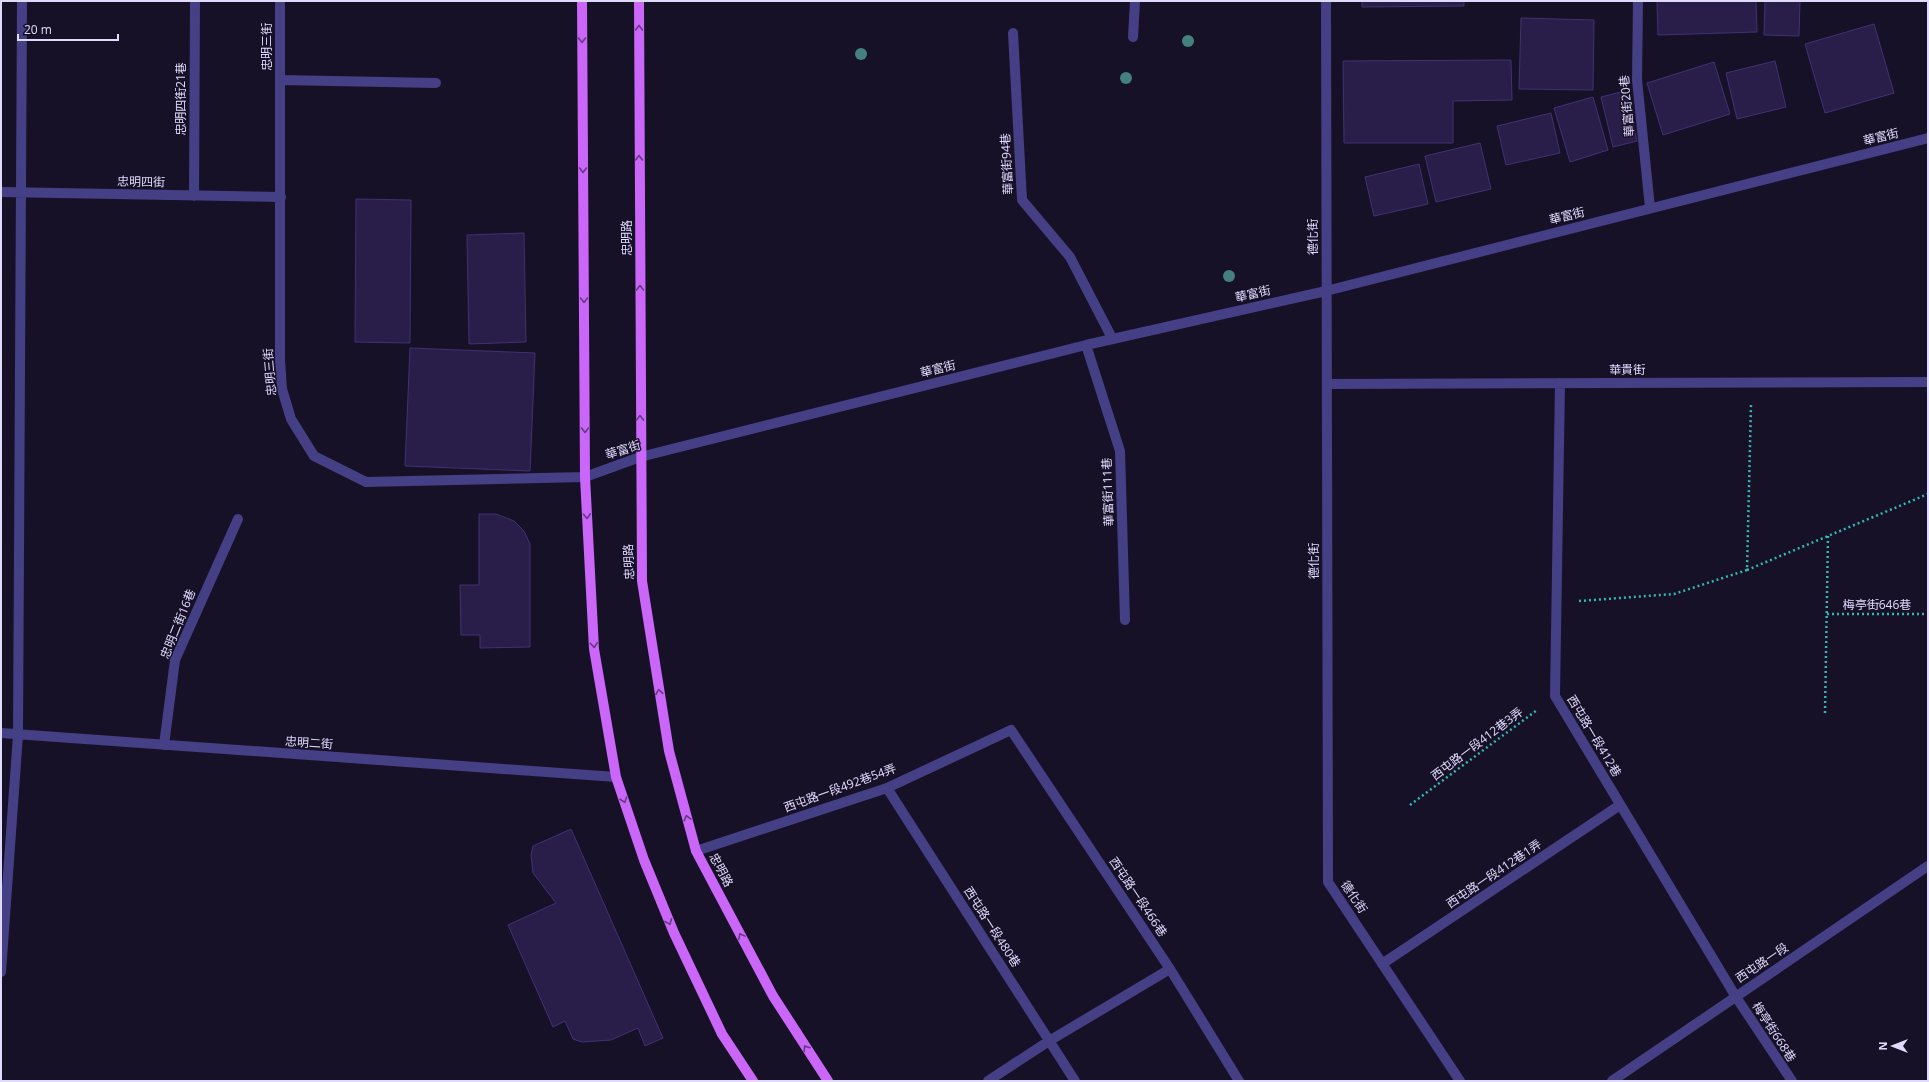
<svg xmlns="http://www.w3.org/2000/svg" width="1929" height="1082" font-family="'Open Sans','Noto Sans TC',sans-serif">
<style>
.building{fill:#291e49;stroke:#423173}
.lines{fill:none;stroke-linecap:round;stroke-linejoin:round}
.path{stroke:#36b6b5;stroke-width:2.5;stroke-dasharray:2 3;stroke-linecap:butt}
.minor{stroke:#453f85;stroke-width:10}
.major{stroke:#ca67f8;stroke-width:10}
.tree{fill:#44807e}
.oneway{stroke:#683886}
.labels{text-anchor:middle;stroke-width:3;stroke-linejoin:round;paint-order:stroke}
.street-label{font-size:12px;fill:#e0dafd;stroke:#171128}
</style>
<rect width="100%" height="100%" fill="#171128"/>
<path class="building" d="M1362,1H1464V6L1362,7Z
M1657,1H1756L1757,32L1658,35Z
M1765,1H1800L1799,36L1764,35Z
M1521,18L1594,20L1593,90L1519,89Z
M1874,24L1894,93L1825,113L1805,44Z
M1511,60L1512,100L1453,101V143H1344L1343,61Z
M1775,61L1786,107L1737,119L1726,73Z
M1714,62L1730,114L1663,135L1647,83Z
M1625,91L1637,141L1613,147L1601,97Z
M1593,97L1608,150L1570,162L1554,108Z
M1551,113L1560,153L1506,165L1497,126Z
M1480,143L1491,189L1436,202L1425,156Z
M1419,164L1428,204L1374,216L1365,177Z
M356,199L411,200L410,343L355,342Z
M524,233L526,342L469,344L467,235Z
M410,348L535,353L530,471L405,466Z
M479,514H496L514,521L524,531L530,544V647L480,648V635H461L460,585H479Z
M571,829L663,1038L645,1046L638,1028L611,1040L582,1042L573,1039L565,1021L553,1027L508,925L556,903L533,873L531,855L533,846Z"/>
<g class="lines">
<path class="path" d="M1747,570L1928,494
M1579,601L1674,594L1747,570L1751,404
M1827,614H1928
M1825,713L1828,536
M1410,805L1537,710"/>
<path class="minor" d="M280,1V360L282,389L291,419L314,456L366,482L585,477L640,457L1086,345L1326,291L1928,138
M1326,1L1328,882L1460,1081
M1638,1L1637,80L1650,208
M1013,33L1022,200L1070,257L1112,338
M1133,37L1135,1
M280,80L436,83
M1,192L281,197
M194,196L195,1
M1086,345L1120,451L1125,620
M1560,383L1555,696L1736,997L1792,1081
M1327,384L1928,382
M1,733L616,777
M164,745L175,660L238,519
M887,788L1075,1081
M696,851L887,788L1011,730L1170,969L1239,1081
M1382,964L1620,805
M1,972L18,735L22,1
M988,1081L1049,1041L1170,969
M1612,1081L1928,866"/>
<path class="major" d="M582,1L585,477L594,649L616,777L644,860L674,933L722,1034L753,1081
M639,1L642,581L669,751L696,851L773,996L828,1081"/>
</g>
<g class="tree">
<circle cx="1188" cy="41" r="6"/>
<circle cx="861" cy="54" r="6"/>
<circle cx="1126" cy="78" r="6"/>
<circle cx="1229" cy="276" r="6"/>
</g>
<defs><path id="oneway-chevron" d="M-2-3.5L2.5 0L-2 3.5" fill="none" stroke-width="1.6" stroke-linecap="round" stroke-linejoin="round"/></defs>
<g class="oneway">
<use href="#oneway-chevron" transform="translate(639 28) rotate(-90)"/>
<use href="#oneway-chevron" transform="translate(582 40) rotate(90)"/>
<use href="#oneway-chevron" transform="translate(639 158) rotate(-90)"/>
<use href="#oneway-chevron" transform="translate(583 170) rotate(90)"/>
<use href="#oneway-chevron" transform="translate(640 288) rotate(-90)"/>
<use href="#oneway-chevron" transform="translate(584 300) rotate(90)"/>
<use href="#oneway-chevron" transform="translate(640 418) rotate(-90)"/>
<use href="#oneway-chevron" transform="translate(585 430) rotate(90)"/>
<use href="#oneway-chevron" transform="translate(587 516) rotate(87)"/>
<use href="#oneway-chevron" transform="translate(594 645) rotate(85)"/>
<use href="#oneway-chevron" transform="translate(659 692) rotate(-99)"/>
<use href="#oneway-chevron" transform="translate(624 800) rotate(71)"/>
<use href="#oneway-chevron" transform="translate(687 818) rotate(-105)"/>
<use href="#oneway-chevron" transform="translate(669 922) rotate(68)"/>
<use href="#oneway-chevron" transform="translate(741 936) rotate(-118)"/>
<use href="#oneway-chevron" transform="translate(806 1048) rotate(-123)"/>
</g>
<g class="labels">
<g class="street-label">
<text transform="translate(267 47) rotate(-90)" y="4">忠明三街</text>
<text transform="translate(181 99) rotate(-90)" y="4">忠明四街21巷</text>
<text transform="translate(1627 106) rotate(-95)" y="4">華富街20巷</text>
<text transform="translate(1881 137) rotate(-14)" y="4">華富街</text>
<text transform="translate(1007 164) rotate(-93)" y="4">華富街94巷</text>
<text transform="translate(141 182) rotate(1)" y="4">忠明四街</text>
<text transform="translate(1567 216) rotate(-14)" y="4">華富街</text>
<text transform="translate(1313 237) rotate(-90)" y="4">德化街</text>
<text transform="translate(627 238) rotate(-90)" y="4">忠明路</text>
<text transform="translate(1253 294) rotate(-13)" y="4">華富街</text>
<text transform="translate(938 369) rotate(-14)" y="4">華富街</text>
<text x="1627" y="374">華貴街</text>
<text transform="translate(270 372) rotate(-95)" y="4">忠明三街</text>
<text transform="translate(623 450) rotate(-18)" y="4">華富街</text>
<text transform="translate(1108 492) rotate(-92)" y="4">華富街111巷</text>
<text transform="translate(1314 561) rotate(-90)" y="4">德化街</text>
<text transform="translate(629 562) rotate(-92)" y="4">忠明路</text>
<text x="1877" y="609">梅亭街646巷</text>
<text transform="translate(178 624) rotate(-68)" y="4">忠明二街16巷</text>
<text transform="translate(1594 736) rotate(59)" y="4">西屯路一段412巷</text>
<text transform="translate(309 743) rotate(4)" y="4">忠明二街</text>
<text transform="translate(1477 744) rotate(-37)" y="4">西屯路一段412巷3弄</text>
<text transform="translate(840 788) rotate(-20)" y="4">西屯路一段492巷54弄</text>
<text transform="translate(721 870) rotate(62)" y="4">忠明路</text>
<text transform="translate(1494 874) rotate(-34)" y="4">西屯路一段412巷1弄</text>
<text transform="translate(1138 897) rotate(56)" y="4">西屯路一段466巷</text>
<text transform="translate(1354 897) rotate(56)" y="4">德化街</text>
<text transform="translate(992 927) rotate(57)" y="4">西屯路一段480巷</text>
<text transform="translate(1762 963) rotate(-34)" y="4">西屯路一段</text>
<text transform="translate(1774 1032) rotate(57)" y="4">梅亭街668巷</text>
</g>
</g>
<rect width="1929" height="1082" fill="none" stroke="#e0dafd" stroke-width="4"/>
<g transform="translate(1893 1046) rotate(270)" stroke="#171128" stroke-width="3" paint-order="stroke">
<path d="M0-3L7 15L0 10L-7 15Z" fill="#e0dafd"/>
<text y="-6" font-size="11" font-weight="bold" text-anchor="middle" fill="#e0dafd">N</text>
</g>
<path d="M18 34v6h100v-6" fill="none" stroke="#e0dafd" stroke-width="2"/>
<text x="24" y="34" font-size="12" fill="#e0dafd" stroke="#171128" stroke-width="3" paint-order="stroke">20 m</text>
</svg>
